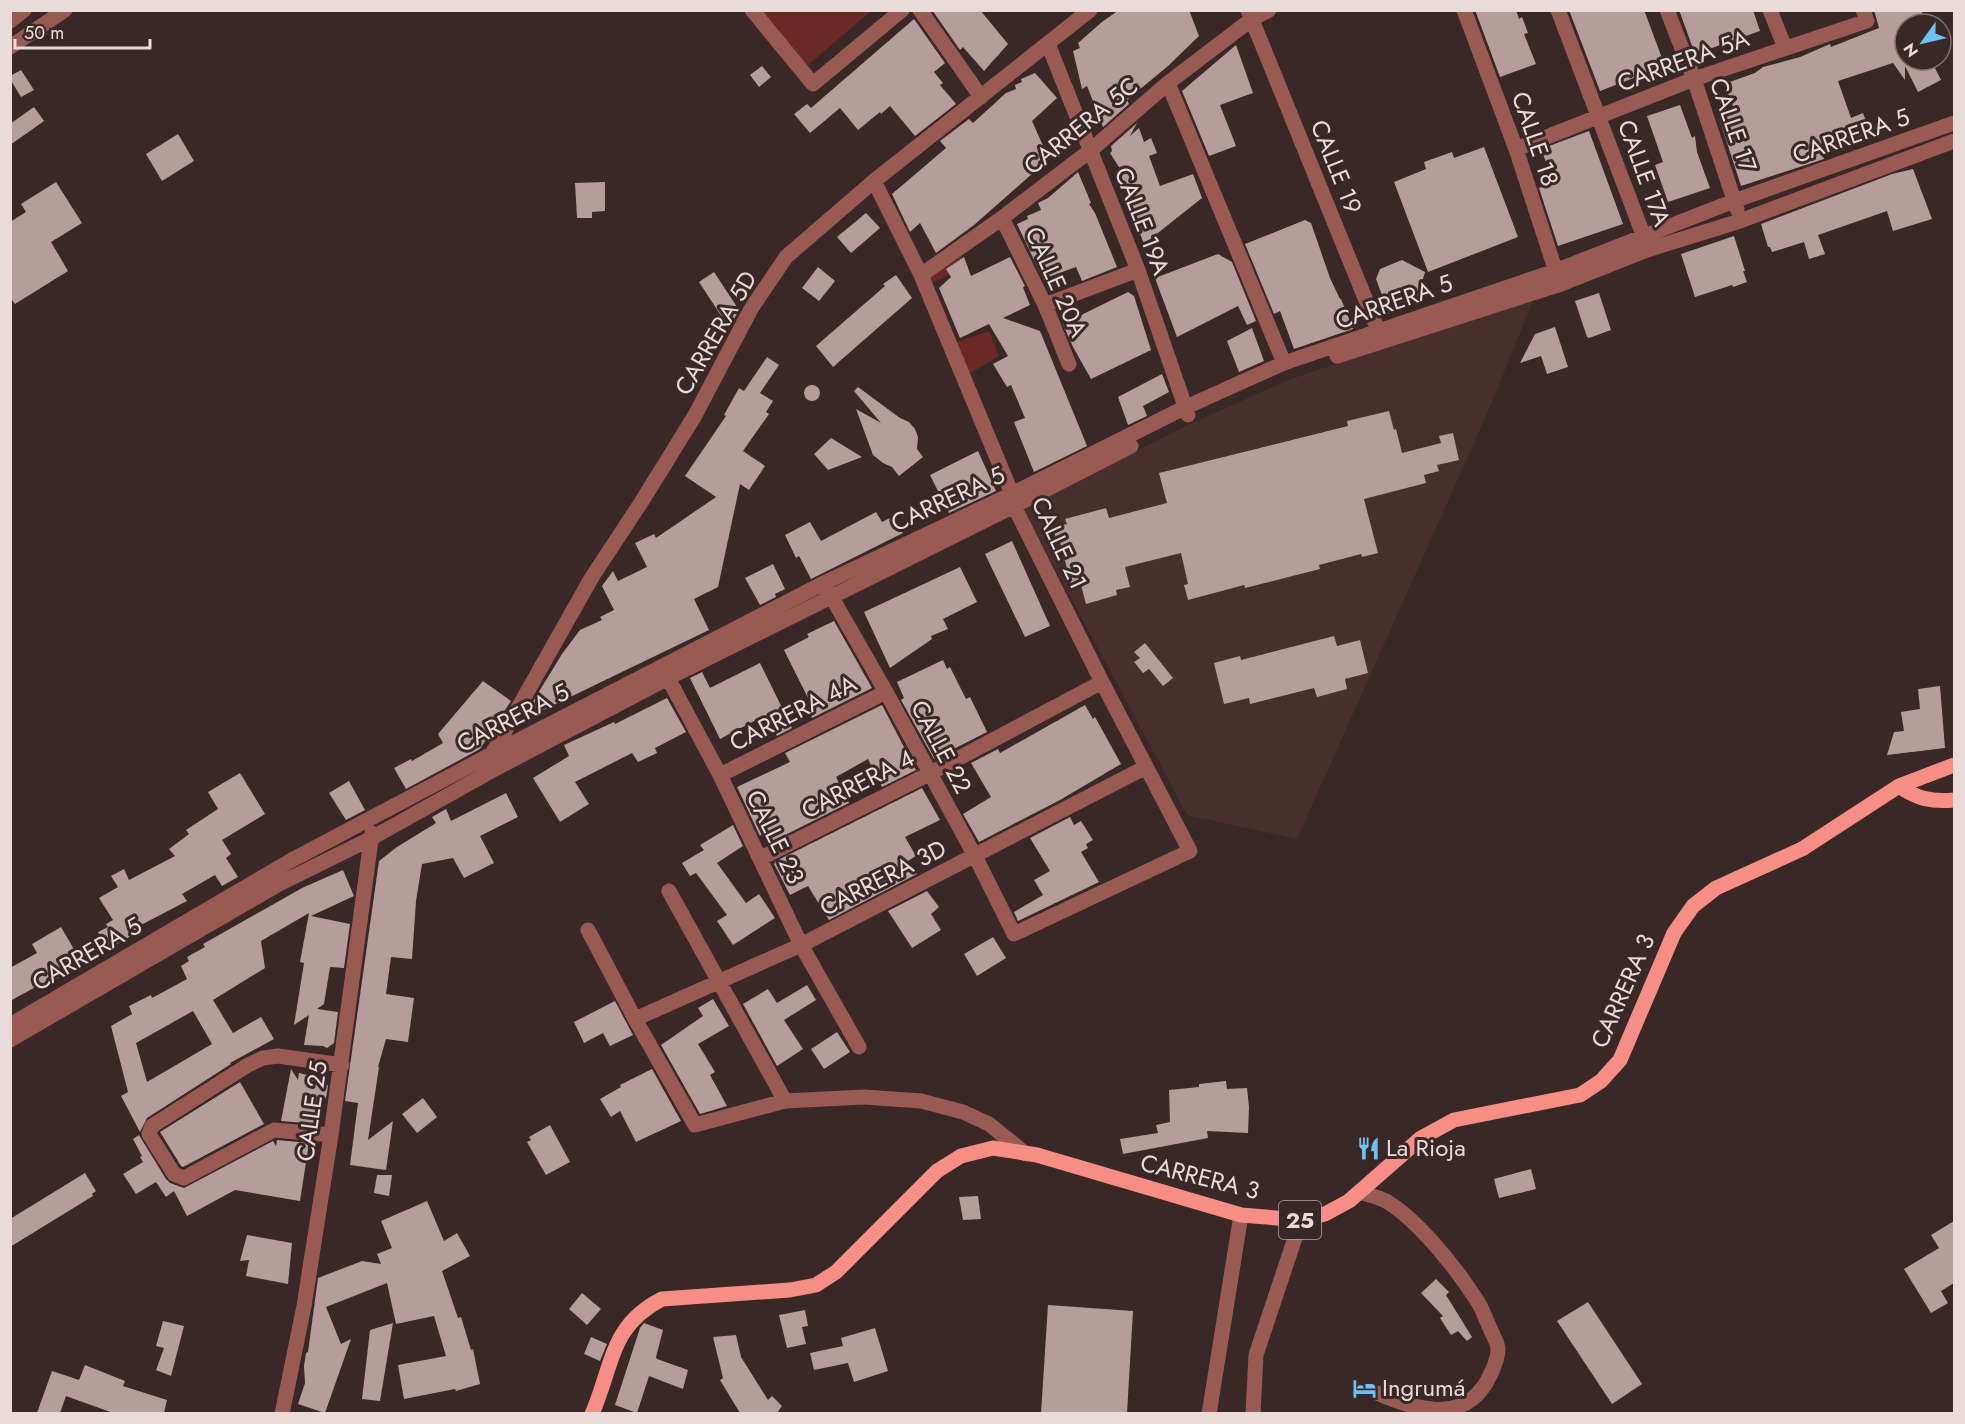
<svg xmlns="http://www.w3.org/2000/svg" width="1965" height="1424" font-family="Jost,sans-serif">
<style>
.built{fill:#472f2d}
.green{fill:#6a2925}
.building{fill:#b49d9a;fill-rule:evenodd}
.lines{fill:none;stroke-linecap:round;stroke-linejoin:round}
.minor{stroke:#9a5a54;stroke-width:15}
.major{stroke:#f78e85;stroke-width:15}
.labels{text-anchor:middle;stroke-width:6;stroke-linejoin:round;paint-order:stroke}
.shield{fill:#392826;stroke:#b4a5a4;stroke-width:1.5}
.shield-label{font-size:22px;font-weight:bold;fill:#e8dbda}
.street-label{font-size:24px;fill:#e8dbda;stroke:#392826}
.poi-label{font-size:24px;fill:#e8dbda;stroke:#392826;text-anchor:start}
</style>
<rect width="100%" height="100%" fill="#392826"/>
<path class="built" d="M1533,301L1486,416L1297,839L1187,815L1023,508L1192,423L1291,379L1395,344Z"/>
<path class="green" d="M763,10L871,11L807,66L760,13Z
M958,253L964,262L945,277L932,283L955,343L989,331L999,356L969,374L953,344L927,275Z"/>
<path class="building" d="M932,10H980L1008,44L984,71L963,47L960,50Z
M1119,10H1189L1199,36L1168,66L1127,100L1129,104L1103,127L1087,86L1082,89L1073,51L1080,48L1078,43L1102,22Z
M1475,10H1516L1519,19L1522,17L1528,33L1524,34L1536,64L1500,77Z
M1569,10H1644L1665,66L1600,91Z
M1679,10H1753L1760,31L1695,54Z
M1874,10H1921L1926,24H1905V60H1931L1941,80L1918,92L1905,66V80L1893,63L1838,81L1851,118L1863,113L1872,137L1822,155L1824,159L1741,186L1719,118L1735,111L1724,84L1755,73L1763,67L1800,57L1830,44L1831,47L1879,28Z
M914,19L945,63L934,72L943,83L940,85L956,104L915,136L890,106L881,114L880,112L858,130L840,108L810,133L794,114L807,104L811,108Z
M1236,45L1253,93L1220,105L1236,146L1209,156L1182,91Z
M762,66L771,77L759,87L750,75Z
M21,70L34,90L21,97L10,79V76Z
M1035,73L1057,98L1032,121L1049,159L974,225L936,253L920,223L910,232L892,194L946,148L940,141L969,119L973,123L1006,93L1016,89L1015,85L1022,82L1021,79Z
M1680,105L1692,138L1695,136L1697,152L1710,188L1668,202L1655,165L1663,162L1647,116Z
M34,107L44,121L10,145V124Z
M1137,123L1130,136L1139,128L1144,142L1151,138L1157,153L1149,156L1160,186L1193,174L1202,198L1144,244L1130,208L1119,167L1110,153L1112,151L1111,146Z
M1589,131L1623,224L1558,246L1539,188L1554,183L1541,149Z
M178,134L194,161L162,181L146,154Z
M1484,147L1518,237L1428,272L1394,182L1426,169L1424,162L1452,152L1454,158Z
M1913,169L1932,219L1893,231L1887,211L1818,235L1825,254L1809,259L1804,242L1772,252L1770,247H1768L1761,224L1892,174Z
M1078,172L1091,203L1089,204L1095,213L1117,267L1082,281L1076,267L1043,279L1017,224L1028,219L1027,216L1041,210L1038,203L1048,198Z
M56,182L82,223L51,242L68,271L15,304L10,297V222L26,212L21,204Z
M605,182V211L592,212V218H577L575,183Z
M866,213L880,228L851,253L837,237Z
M1305,220L1311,223L1330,278L1340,299H1341L1353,329L1294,349L1280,311L1274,314L1245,244Z
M1734,236L1745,271H1743L1747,282L1733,287L1732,285L1695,297L1681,254Z
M1218,254L1232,262L1256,321L1247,325L1238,306L1177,337L1155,278Z
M964,257L971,276L1010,257L1025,286L1023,287L1024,290L1030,305L1003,318L1040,331L1087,446L1034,472L1014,422L1025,418L1011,385L1007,387L993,364L1008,356L989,324L960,338L939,288L951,277L946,269Z
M1402,260L1425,272L1416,303L1389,314L1376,279L1380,269Z
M818,267L835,281L819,301L802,288Z
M714,272L739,310L729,328L699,282Z
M896,275L912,298L833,367L816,346L885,286L883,284Z
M1128,292L1134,296L1151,350L1091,379L1073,347L1063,324Z
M1599,293L1611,330L1589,338L1587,337L1575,301Z
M1555,327L1568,367L1547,374L1541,356L1520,363L1535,334Z
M1252,328L1264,361L1239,372L1227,341Z
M767,357L779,365L760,393L773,401L766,412L769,414L743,451L765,466L749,490L740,484L718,587L694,599L709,630L537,713L532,703L562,654L580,630L602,620L600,617L614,610L602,586L613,571L618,581L647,567L635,543L654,534L656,538L716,497L685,476L726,416L724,415L739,388L744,391Z
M1162,374L1169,392L1143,406L1147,416L1128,425L1118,397Z
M804 393a8 8 0 1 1 16 0a8 8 0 1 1-16 0Z
M858,387L900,418L909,422L915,429L918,437L917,449L923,457L899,476L892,467L883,463L873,455L856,409L881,423L854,391Z
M1389,411L1394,430L1396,429L1402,453L1441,443L1439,436L1453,433L1459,460L1437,465L1439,471L1424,475L1426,483L1364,499L1378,553L1362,557L1361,554L1319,565L1320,569L1245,588L1244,585L1188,600L1184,585L1188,584L1181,553L1125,567L1130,587L1116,590L1117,595L1086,604L1081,585L1072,587L1060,542L1057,543L1053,527L1067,524L1065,519L1106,508L1109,518L1167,503L1159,473L1348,426L1347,421Z
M831,438L862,457L828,470L814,454Z
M978,451L996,491L949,513L930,475Z
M876,512L882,522L894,516L903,533L811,579L799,556L796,558L785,535L810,522L821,541Z
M1012,541L1050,626L1025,637L985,554Z
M773,564L785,589L775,594L776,597L760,605L745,578Z
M960,567L977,602L943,619L948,629L931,636L932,639L890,668L864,612Z
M834,621L872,688L812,718L806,703L810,702L784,650L809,637L807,634Z
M1334,636L1337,646L1360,640L1368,673L1345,679L1347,689L1317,697L1314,688L1250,704L1249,698L1224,704L1214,663L1240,656L1241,660Z
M1145,643L1173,678L1163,686L1149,669L1143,673L1134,662L1140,658L1134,652Z
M943,660L947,669L950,667L966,699L970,697L987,732L934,759L901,700L904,698L897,682Z
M760,663L792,728L777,736L768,719L760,723L758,719L720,739L690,678L702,672L710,688Z
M483,681L511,701L480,749L406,789L394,768L411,759L412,761L443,743L438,734Z
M1940,686L1945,748L1887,755L1894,732L1904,731L1901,712L1920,709L1918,689Z
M667,698L686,732L655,748L657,753L638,762L632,753L575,782L589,804L560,822L533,778L569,756L564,745L614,722L615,724Z
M882,705L916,770L882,787L868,759L836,777L849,803L767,844L762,834L760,836L737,787L790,762L785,753Z
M1085,705L1093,719L1095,717L1121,764L1060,800L979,842L963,814L991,797L971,763L998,749L1000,753Z
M240,773L265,814L222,840L231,854L226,858L238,877L222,886L215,875L182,894L187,901L139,926L141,930L109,949L98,932L108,927L106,924L113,920L99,898L118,887L111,876L124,869L129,880L175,856L169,849L189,834L186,830L218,809L208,792Z
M349,781L365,810L346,820L329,793Z
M922,788L940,820L905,837L916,856L908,861L917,874L829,920L808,886L790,895L774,864L776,861Z
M506,793L518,817L480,836L494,863L464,878L453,858L422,864L416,901L412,959L391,957L386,994L414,998L408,1042L386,1039L378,1067H379L368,1140L393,1121L386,1170L350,1165L358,1103L345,1101L379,861L397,847L436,823L432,817L446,809L451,821Z
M1070,817L1074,825L1081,821L1093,840L1086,844L1088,848L1081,852L1099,882L1018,921L1014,912L1043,895L1034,880L1050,871L1030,838Z
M733,825L743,846L717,863L746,903L759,894L775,918L733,945L717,921L727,915L696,873L690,876L682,863L704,850L700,845Z
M343,870L354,896L311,916L350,924L344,968L330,967L324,1004L317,1009L338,1012L334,1043L327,1048L323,1046L304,1045L309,1015L294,1025L304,963L300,962L309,913L261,941L265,968L213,1000L233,1033L261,1017L274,1039L230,1063L231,1064L147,1118L140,1132L121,1096L128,1092L111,1026L132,1014L129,1006L151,995L152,998L187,979L181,966L189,961L187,957L205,947L203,944L302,888ZM193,1011L212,1044L147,1082L136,1043Z
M927,891L939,907L931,914L941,930L912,948L888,911Z
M61,927L82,963L45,986L43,983L10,1001V968L37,953L32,944Z
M993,937L1006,958L977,976L964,954Z
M807,985L816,1000L784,1020L803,1049L777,1066L743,1004L768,989L777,1003Z
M713,999L729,1026L698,1044L715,1072L710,1075L727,1106L700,1114L661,1045L703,1016L698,1008Z
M615,1001L633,1035L610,1046L603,1033L584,1043L574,1022Z
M837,1032L850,1052L824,1069L811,1049Z
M291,1069L298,1080L299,1073L323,1079L328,1086L326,1098L321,1097L316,1124L281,1121Z
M652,1069L681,1121L636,1142L620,1111L611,1117L600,1099L621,1087L620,1085Z
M1226,1081L1227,1089L1247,1088L1249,1107L1248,1133L1207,1131L1208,1138L1123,1154L1120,1139L1158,1133L1156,1125L1170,1122L1169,1090L1199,1087V1084Z
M240,1082L264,1124L183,1167L181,1166L160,1132Z
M423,1098L437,1117L417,1133L402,1114Z
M550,1125L570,1162L546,1175L527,1142L531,1140L529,1137Z
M139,1135L166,1179L170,1183L184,1188L273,1141L276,1146L277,1140L309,1143L300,1201L235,1190L187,1216L174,1191L166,1197L156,1182L136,1194L123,1174L143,1162L140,1157L142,1156L133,1139Z
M1531,1169L1536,1189L1499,1198L1494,1179Z
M85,1173L96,1191L92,1194L93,1196L10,1247V1219Z
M377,1175H392L389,1196L374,1193Z
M978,1196L981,1219L963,1220L959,1197Z
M427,1201L444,1241L457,1233L470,1256L442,1271L458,1318L461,1317L471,1350L473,1349L480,1384L456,1391L455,1389L404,1399L398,1365L446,1356L434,1316L396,1324L387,1283L326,1307L341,1344L351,1339L325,1413L298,1404L305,1383L304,1366L306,1353L308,1352L318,1278L362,1261L381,1264L377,1254L392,1248L381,1221Z
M1954,1221V1283L1941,1291L1948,1303L1931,1313L1904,1269L1939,1248L1931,1235Z
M247,1235L292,1243L288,1284L246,1276L249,1260L240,1261Z
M1436,1279L1449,1292L1446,1295L1472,1337L1467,1341L1458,1331L1451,1335L1440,1318L1443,1316L1421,1293Z
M582,1293L601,1309L587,1325L569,1309Z
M1588,1302L1642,1384L1612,1404L1557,1321Z
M1048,1305L1133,1311L1127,1413H1041Z
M805,1310L808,1326L802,1327L806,1344L787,1348L779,1315Z
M163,1321L184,1326L171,1376L156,1370L164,1348L156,1346Z
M393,1323L380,1401L362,1399L370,1330Z
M644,1323L663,1330L656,1357L657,1359L688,1370L683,1389L649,1376L637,1413L615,1405L640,1328Z
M875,1328L888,1371L854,1382L848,1363L814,1370L810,1353L843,1346L841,1338Z
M736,1335L741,1357L768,1400L772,1396L782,1406L777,1413H740L720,1380L723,1378L713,1337Z
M591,1337L607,1344L600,1361L584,1354Z
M85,1365L125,1381L123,1386L167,1400L164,1413H113L66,1396L60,1413H37L52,1371L79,1380Z"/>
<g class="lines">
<path class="minor" d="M752,10L813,84L902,10
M920,10L981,97
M1248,10L1378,330L1379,339
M1464,10L1516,149L1558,278
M1558,10L1644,237L1646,247
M1667,10L1694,79L1737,209
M1770,10L1785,48
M10,21L24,10
M1048,44L1138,270L1188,415
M10,47L65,10
M1168,83L1284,363
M1516,149L1694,79L1867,21L1863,10
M1002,218L1045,305L1069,364
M921,275L1002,218L1091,150L1168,83L1252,19L1269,10
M1045,305L1138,270
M1337,356L1561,284L1647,250L1740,221L1954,141
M827,589L886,692L975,856L1014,934L1190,851L1102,682L1014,506L1012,494L921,275L874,181
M668,678L720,775L801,945L859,1047
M492,754L592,577L642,501L694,417L751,309L786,257L874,181L1090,10
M720,775L886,692
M761,858L929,774L1102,682
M669,891L785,1101
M588,930L635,1019L695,1125L785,1101L864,1097L921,1101L963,1112L989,1124L1026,1154
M635,1019L801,945L1146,767
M10,1025L290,861L492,754L824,583L1012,494L1184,408L1284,363L1555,271L1734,201L1954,123
M10,1040L279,884L370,839L495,769L668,678L1014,506L1131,446
M331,1135L274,1130L184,1178L174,1174L149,1134L152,1126L248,1065L263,1058L278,1056L342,1065
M1360,1192C1368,1195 1378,1197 1386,1201C1418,1220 1456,1268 1476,1299C1482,1307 1485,1318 1490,1328C1492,1334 1498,1343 1498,1349C1498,1361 1491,1374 1486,1383C1461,1424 1414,1409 1377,1393
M282,1414L304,1306L331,1135L372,833
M1209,1414L1241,1215
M1253,1414L1256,1355L1301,1220"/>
<path class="major" d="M1899,786C1917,799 1932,802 1954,800
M592,1414C596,1405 599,1396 602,1387C615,1347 621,1320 662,1299L790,1290L816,1285L836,1272L937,1171L961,1156L993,1148L1037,1155L1241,1215L1301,1220L1325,1214L1349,1201L1421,1138L1454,1120L1580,1095L1601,1081L1620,1060L1674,933L1693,906L1716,888L1802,849L1899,786L1954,765"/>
</g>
<defs>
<symbol id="restaurant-bare" viewBox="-9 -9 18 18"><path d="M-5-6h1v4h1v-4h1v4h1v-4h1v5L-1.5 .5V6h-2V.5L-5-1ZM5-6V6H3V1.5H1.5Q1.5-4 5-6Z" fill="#6ec2f3" stroke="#392826" stroke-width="2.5" paint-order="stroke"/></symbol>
<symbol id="hotel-bare" viewBox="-9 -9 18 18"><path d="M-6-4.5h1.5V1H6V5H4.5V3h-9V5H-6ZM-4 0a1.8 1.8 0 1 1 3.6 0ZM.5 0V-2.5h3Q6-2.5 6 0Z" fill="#6ec2f3" stroke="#392826" stroke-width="2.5" paint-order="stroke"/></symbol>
</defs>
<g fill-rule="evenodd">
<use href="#restaurant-bare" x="1352" y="1132" width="33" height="33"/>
<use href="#hotel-bare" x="1348" y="1372" width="33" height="33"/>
</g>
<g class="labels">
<rect class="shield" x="1279" y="1201" width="42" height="38" rx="4.5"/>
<g class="shield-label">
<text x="1300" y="1228">25</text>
</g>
<g class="street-label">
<text transform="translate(1683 61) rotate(-20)" y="8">CARRERA 5A</text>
<text transform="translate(1733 125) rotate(71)" y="8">CALLE 17</text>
<text transform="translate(1081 126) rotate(-39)" y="8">CARRERA 5C</text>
<text transform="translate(1851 136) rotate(-19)" y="8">CARRERA 5</text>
<text transform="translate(1535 139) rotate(71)" y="8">CALLE 18</text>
<text transform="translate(1336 167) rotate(68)" y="8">CALLE 19</text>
<text transform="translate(1644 173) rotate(70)" y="8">CALLE 17A</text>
<text transform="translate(1142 221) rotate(69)" y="8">CALLE 19A</text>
<text transform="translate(1056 282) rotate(66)" y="8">CALLE 20A</text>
<text transform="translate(1394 302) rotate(-19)" y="8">CARRERA 5</text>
<text transform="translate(716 333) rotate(-60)" y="8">CARRERA 5D</text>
<text transform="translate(948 499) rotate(-25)" y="8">CARRERA 5</text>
<text transform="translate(1059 543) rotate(65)" y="8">CALLE 21</text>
<text transform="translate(793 713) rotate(-27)" y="8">CARRERA 4A</text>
<text transform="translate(513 718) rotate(-27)" y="8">CARRERA 5</text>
<text transform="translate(941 747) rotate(62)" y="8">CALLE 22</text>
<text transform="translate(858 784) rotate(-27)" y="8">CARRERA 4</text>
<text transform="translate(775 837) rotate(64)" y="8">CALLE 23</text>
<text transform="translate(883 878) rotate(-27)" y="8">CARRERA 3D</text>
<text transform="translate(87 954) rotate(-30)" y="8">CARRERA 5</text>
<text transform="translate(1623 991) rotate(-66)" y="8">CARRERA 3</text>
<text transform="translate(312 1111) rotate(-82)" y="8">CALLE 25</text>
<text transform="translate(1200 1177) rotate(14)" y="8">CARRERA 3</text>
</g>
<g class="poi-label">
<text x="1386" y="1156">La Rioja</text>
<text x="1382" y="1396">Ingrumá</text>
</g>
</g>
<rect width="1965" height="1424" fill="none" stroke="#e8dbda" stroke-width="24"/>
<g transform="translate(1923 42) rotate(236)"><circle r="28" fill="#392826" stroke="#7f706e" stroke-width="1.5"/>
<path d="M0-4.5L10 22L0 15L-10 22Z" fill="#6ec2f3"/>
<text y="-9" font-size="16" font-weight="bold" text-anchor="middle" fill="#e8dbda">N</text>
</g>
<path d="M15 39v9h135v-9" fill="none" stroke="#e8dbda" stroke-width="3"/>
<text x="24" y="39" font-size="18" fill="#e8dbda" stroke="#392826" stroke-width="4.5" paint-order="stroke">50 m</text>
</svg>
